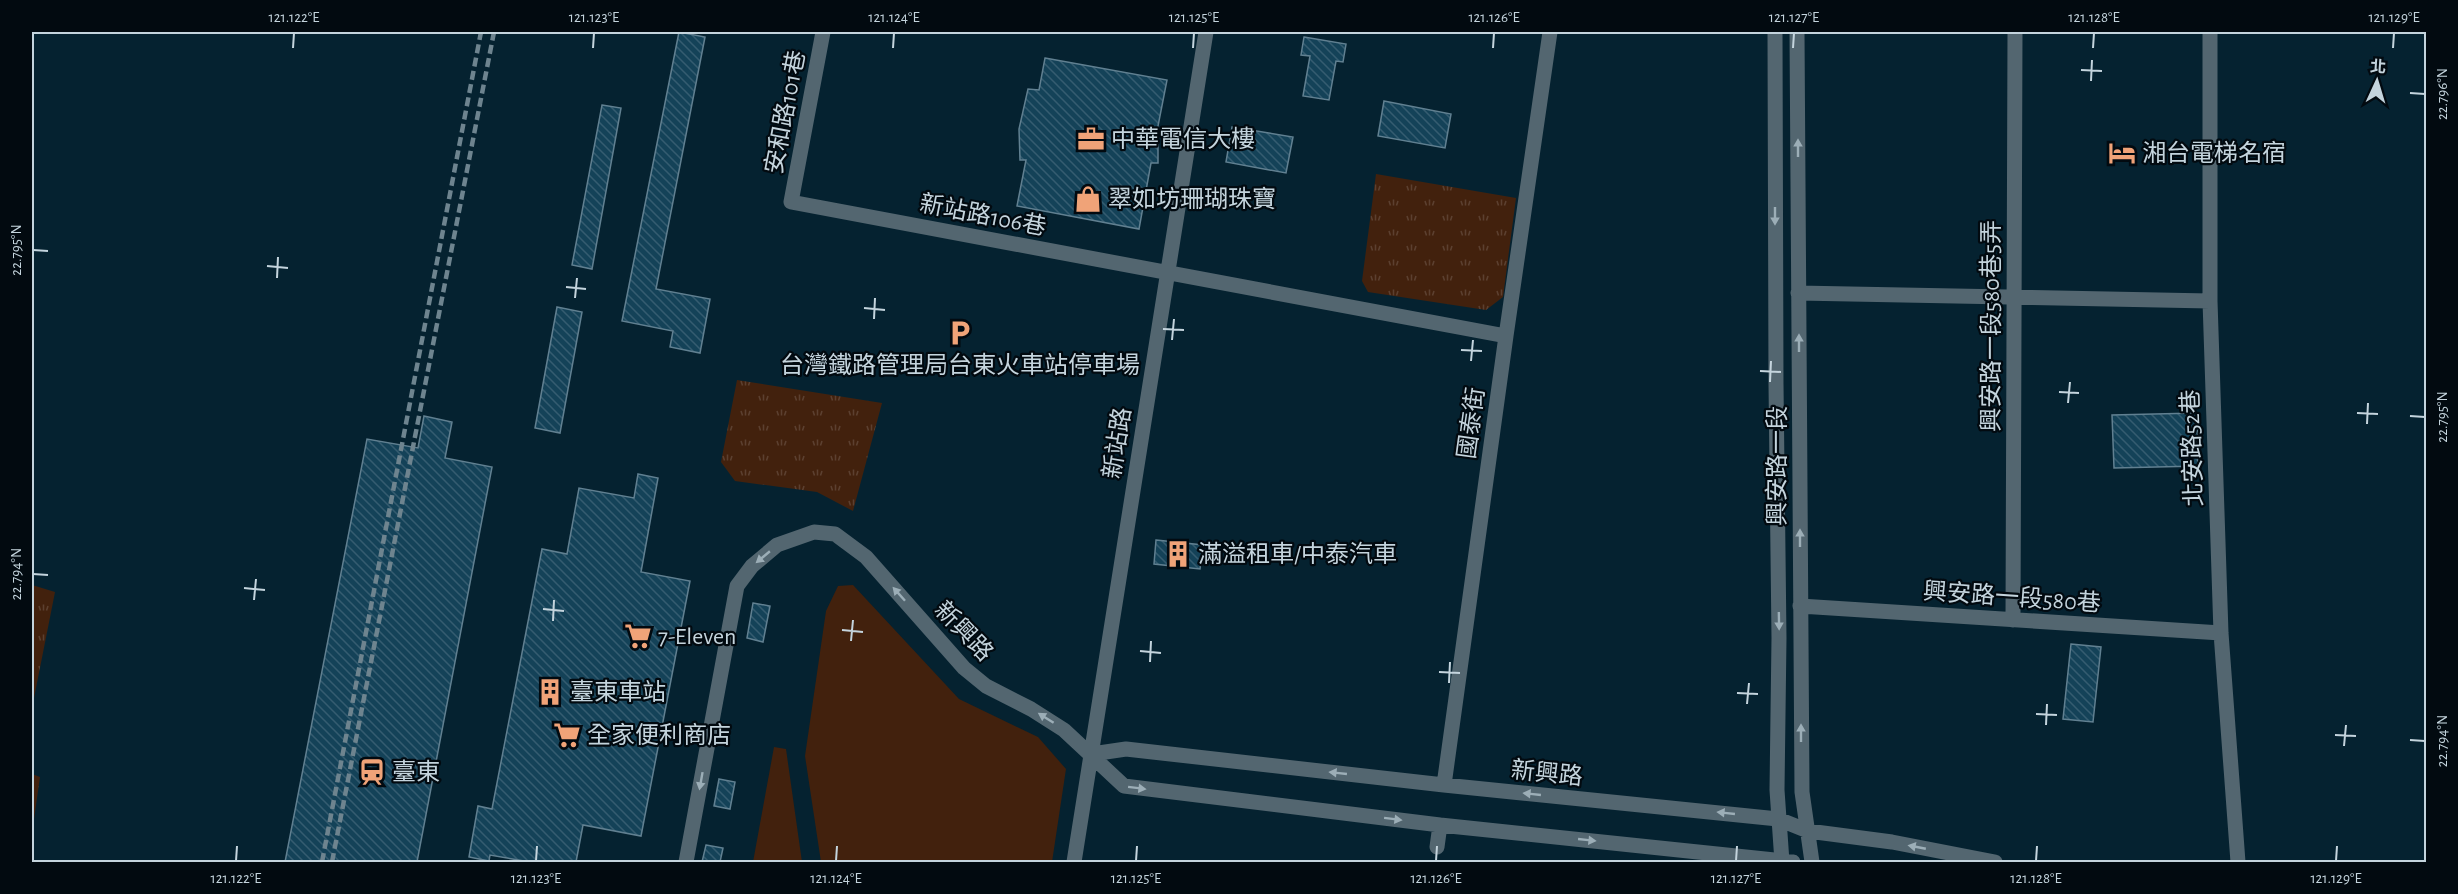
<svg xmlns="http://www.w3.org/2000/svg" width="2458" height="894" font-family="'Alegreya Sans','Noto Sans TC',sans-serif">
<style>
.grass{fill:#42210d}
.park{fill:url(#park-tufts)}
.building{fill:url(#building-back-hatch);stroke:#618091;stroke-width:1.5}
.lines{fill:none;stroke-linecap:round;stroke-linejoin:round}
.minor{stroke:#536670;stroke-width:15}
.rail{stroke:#6e848f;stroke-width:4.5;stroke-dasharray:9 4.5;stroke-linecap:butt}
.oneway{fill:#9caeb7}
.ticks{fill:none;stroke:#c4d4dd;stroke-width:2}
.labels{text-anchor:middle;stroke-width:4.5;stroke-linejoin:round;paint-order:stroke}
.street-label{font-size:24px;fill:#c4d4dd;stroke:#020a10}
.poi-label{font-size:24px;fill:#c4d4dd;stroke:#020a10;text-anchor:start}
.neatline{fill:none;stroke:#c4d4dd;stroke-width:2}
.ticks-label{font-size:15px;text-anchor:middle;fill:#c4d4dd}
</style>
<defs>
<pattern id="park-tufts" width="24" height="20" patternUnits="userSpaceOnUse" patternTransform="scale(1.5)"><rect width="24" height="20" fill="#42210d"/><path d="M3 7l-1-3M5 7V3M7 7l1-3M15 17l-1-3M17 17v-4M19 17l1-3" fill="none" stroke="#5c4030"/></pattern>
<pattern id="building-back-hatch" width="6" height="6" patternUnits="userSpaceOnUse" patternTransform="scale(1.5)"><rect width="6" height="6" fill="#144258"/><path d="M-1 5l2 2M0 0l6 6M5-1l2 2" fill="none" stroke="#355c70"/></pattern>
</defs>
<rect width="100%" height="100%" fill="#052230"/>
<path class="grass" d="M853,585L959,699L1038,737L1066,769L1052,862H821L805,756L826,611L838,586Z
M774,747L786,749L802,862H753Z"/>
<path class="park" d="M1376,174L1516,198L1503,297L1486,310L1368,292L1362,281Z
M737,380L882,403L853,511L817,492L735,481L721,462Z
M32,585L55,592L32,708Z
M32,774L40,777L32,833Z"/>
<path class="building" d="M679,32L705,37L656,289L710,299L700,353L670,347L673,331L622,321Z
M1304,37L1346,44L1343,62L1336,61L1329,100L1303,96L1310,56L1301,55Z
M1045,58L1167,80L1158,126V163H1151L1139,229L1017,206L1026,160H1020L1019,129L1028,89L1039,90Z
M1384,101L1451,114L1445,148L1378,136Z
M602,105L621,108L592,269L572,265Z
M1232,127L1293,137L1286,173L1226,162Z
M557,307L582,312L560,433L535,428Z
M2197,413L2198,466L2114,468L2112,415Z
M424,416L452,422L445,458L492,467L417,862H285L367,439L418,448Z
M638,474L658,478L641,572L690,581L641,836L583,825L576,862H530L490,855L489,861L469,857L478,806L492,809L542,549L567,554L579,488L634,498Z
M1156,540L1203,545L1200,569L1154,564Z
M753,603L770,606L763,642L747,638Z
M2071,644L2101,647L2093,722L2063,719Z
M719,779L735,782L730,809L714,806Z
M706,845L723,848L720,862H702Z"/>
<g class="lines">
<path class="minor" d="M823,32L791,202L1506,336
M1775,32L1776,384L1779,638L1777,790L1782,862
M1797,32L1802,792L1812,862
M2210,32V301L2221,633L2238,862
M1798,293L2210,301
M1800,606L2221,633
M2013,620L2015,32
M1092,754L1126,749L1444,785L1778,819L1808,831L1892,842L1995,862
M1444,785L1506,336L1550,32
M1437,847L1440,825
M686,862L737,586L752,566L777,545L814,532L835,534L866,557L964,668L986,686L1031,709L1064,730L1124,786L1440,825L1793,862
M1074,862L1206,32"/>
<path class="rail" d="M322,862L481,32
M332,862L494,32"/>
</g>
<defs><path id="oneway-solid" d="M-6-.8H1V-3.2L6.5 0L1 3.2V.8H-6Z" transform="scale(1.5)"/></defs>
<g class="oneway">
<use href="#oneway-solid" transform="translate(1798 148) rotate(-90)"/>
<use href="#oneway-solid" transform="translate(1775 216) rotate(90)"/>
<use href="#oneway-solid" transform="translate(1799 343) rotate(-90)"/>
<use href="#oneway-solid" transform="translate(1800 538) rotate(-90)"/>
<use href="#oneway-solid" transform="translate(763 557) rotate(140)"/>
<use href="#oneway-solid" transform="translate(899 594) rotate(-132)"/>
<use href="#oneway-solid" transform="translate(1779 621) rotate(89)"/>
<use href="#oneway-solid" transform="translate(1046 718) rotate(-148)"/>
<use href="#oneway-solid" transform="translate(1801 733) rotate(-90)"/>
<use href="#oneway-solid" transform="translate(1338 773) rotate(-174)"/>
<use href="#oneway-solid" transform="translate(701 781) rotate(100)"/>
<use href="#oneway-solid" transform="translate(1137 788) rotate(7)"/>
<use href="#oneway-solid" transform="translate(1532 794) rotate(-174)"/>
<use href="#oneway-solid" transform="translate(1726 813) rotate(-174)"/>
<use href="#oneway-solid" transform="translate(1393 819) rotate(7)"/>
<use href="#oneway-solid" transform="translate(1587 840) rotate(6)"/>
<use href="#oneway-solid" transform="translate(1917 847) rotate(-169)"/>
</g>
<path class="ticks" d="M293,48L294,33M593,48L594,33M893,48L894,33M1193,48L1194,33M1493,48L1494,33M1793,48L1794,33M2093,48L2094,33M2393,48L2394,33M2081,70L2102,71M2091,81L2092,60M2410,93L2425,94M33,250L48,251M267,266L288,268M277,278L278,257M566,287L586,289M575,298L577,278M864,308L885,310M874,319L875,298M1163,329L1184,330M1172,340L1174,319M1461,350L1482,351M1471,361L1473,340M1760,371L1781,372M1770,382L1771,361M2059,392L2079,393M2068,403L2070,382M2357,413L2378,414M2410,416L2425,417M2367,424L2368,403M33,574L48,575M244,588L265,590M254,600L256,579M543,609L564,611M553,621L554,600M842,630L863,632M851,641L853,620M1140,651L1161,653M1150,662L1151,641M1439,672L1460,673M1449,683L1450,662M1737,693L1758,694M1747,704L1749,683M2036,714L2057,715M2046,725L2047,704M2335,735L2356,736M2410,740L2425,741M2344,746L2346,725M236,861L237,846M536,861L537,846M836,861L837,846M1136,861L1137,846M1436,861L1437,846M1736,861L1737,846M2036,861L2037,846M2336,861L2337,846"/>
<defs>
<symbol id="office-bare" viewBox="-9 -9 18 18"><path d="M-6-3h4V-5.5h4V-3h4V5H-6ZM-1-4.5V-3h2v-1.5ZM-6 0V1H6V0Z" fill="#f0a378" stroke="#020a10" stroke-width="2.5" paint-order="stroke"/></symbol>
<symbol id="hotel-bare" viewBox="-9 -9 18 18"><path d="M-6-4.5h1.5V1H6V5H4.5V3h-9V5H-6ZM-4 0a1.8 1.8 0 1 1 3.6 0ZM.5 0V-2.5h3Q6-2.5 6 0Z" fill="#f0a378" stroke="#020a10" stroke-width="2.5" paint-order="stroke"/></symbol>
<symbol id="shop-bare" viewBox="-9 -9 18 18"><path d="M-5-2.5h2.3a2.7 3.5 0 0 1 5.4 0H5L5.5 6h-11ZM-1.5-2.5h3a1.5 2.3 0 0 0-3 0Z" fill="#f0a378" stroke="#020a10" stroke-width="2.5" paint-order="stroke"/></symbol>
<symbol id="parking-bare" viewBox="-9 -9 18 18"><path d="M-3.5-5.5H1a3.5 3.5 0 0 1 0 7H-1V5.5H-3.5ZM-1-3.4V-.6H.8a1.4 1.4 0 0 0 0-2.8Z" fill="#f0a378" stroke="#020a10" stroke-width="2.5" paint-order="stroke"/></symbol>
<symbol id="building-bare" viewBox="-9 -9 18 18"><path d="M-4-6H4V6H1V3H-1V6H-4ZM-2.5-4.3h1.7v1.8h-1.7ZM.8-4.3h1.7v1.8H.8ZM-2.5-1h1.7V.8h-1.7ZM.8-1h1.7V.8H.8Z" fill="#f0a378" stroke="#020a10" stroke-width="2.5" paint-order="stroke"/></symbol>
<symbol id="supermarket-bare" viewBox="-9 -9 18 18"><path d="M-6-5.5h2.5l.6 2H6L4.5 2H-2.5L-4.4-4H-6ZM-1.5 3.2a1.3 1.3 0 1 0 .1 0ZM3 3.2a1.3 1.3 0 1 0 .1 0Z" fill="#f0a378" stroke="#020a10" stroke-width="2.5" paint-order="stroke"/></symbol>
<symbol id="station-bare" viewBox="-9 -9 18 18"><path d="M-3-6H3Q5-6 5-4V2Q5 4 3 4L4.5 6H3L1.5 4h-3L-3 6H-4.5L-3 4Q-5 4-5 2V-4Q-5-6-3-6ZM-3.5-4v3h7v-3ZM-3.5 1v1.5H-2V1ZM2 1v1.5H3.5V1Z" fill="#f0a378" stroke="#020a10" stroke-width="2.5" paint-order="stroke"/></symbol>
</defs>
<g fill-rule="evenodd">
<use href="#office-bare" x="1072" y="120" width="38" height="38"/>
<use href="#hotel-bare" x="2103" y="134" width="38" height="38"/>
<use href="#shop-bare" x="1069" y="180" width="38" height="38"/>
<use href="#parking-bare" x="941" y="314" width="38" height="38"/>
<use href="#building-bare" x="1159" y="535" width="38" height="38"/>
<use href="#supermarket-bare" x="619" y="617" width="38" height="38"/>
<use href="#building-bare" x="531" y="673" width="38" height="38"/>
<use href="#supermarket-bare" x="548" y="716" width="38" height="38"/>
<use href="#station-bare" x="353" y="753" width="38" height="38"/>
</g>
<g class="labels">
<g class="street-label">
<text transform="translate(785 112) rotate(-79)" y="8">安和路101巷</text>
<text transform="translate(983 215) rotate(11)" y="8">新站路106巷</text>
<text transform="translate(1991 326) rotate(-90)" y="8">興安路一段580巷5弄</text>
<text transform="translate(1471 423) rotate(-82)" y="8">國泰街</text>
<text transform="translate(1117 443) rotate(-81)" y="8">新站路</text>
<text transform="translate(2192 448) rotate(-92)" y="8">北安路52巷</text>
<text transform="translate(1777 466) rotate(-90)" y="8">興安路一段</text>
<text transform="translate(2012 597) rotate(4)" y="8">興安路一段580巷</text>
<text transform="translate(964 631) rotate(46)" y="8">新興路</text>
<text transform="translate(1547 773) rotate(6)" y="8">新興路</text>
</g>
<g class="poi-label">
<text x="1111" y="147">中華電信大樓</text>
<text x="2142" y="161">湘台電梯名宿</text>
<text x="1108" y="207">翠如坊珊瑚珠寶</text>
<text x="960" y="373" text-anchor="middle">台灣鐵路管理局台東火車站停車場</text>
<text x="1198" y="562">滿溢租車/中泰汽車</text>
<text x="658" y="644">7-Eleven</text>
<text x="570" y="700">臺東車站</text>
<text x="587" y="743">全家便利商店</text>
<text x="392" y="780">臺東</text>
</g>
</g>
<rect width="2458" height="894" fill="none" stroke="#020a10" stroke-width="66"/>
<g transform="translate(2377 81) rotate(4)" stroke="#020a10" stroke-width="4.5" paint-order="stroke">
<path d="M0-4.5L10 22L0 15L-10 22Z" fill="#c4d4dd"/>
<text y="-9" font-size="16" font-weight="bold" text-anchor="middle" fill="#c4d4dd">北</text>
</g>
<rect x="33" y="33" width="2392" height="828" class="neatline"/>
<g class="ticks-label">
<text x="294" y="22">121.122°E</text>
<text x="594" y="22">121.123°E</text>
<text x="894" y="22">121.124°E</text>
<text x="1194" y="22">121.125°E</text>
<text x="1494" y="22">121.126°E</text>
<text x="1794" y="22">121.127°E</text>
<text x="2094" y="22">121.128°E</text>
<text x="2394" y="22">121.129°E</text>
<text transform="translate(2442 94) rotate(-90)" y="5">22.796°N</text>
<text transform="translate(16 250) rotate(-90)" y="5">22.795°N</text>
<text transform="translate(2442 417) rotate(-90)" y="5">22.795°N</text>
<text transform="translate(16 574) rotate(-90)" y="5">22.794°N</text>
<text transform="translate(2442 741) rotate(-90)" y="5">22.794°N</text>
<text x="236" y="883">121.122°E</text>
<text x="536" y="883">121.123°E</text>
<text x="836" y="883">121.124°E</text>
<text x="1136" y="883">121.125°E</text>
<text x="1436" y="883">121.126°E</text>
<text x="1736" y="883">121.127°E</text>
<text x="2036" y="883">121.128°E</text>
<text x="2336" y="883">121.129°E</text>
</g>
</svg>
